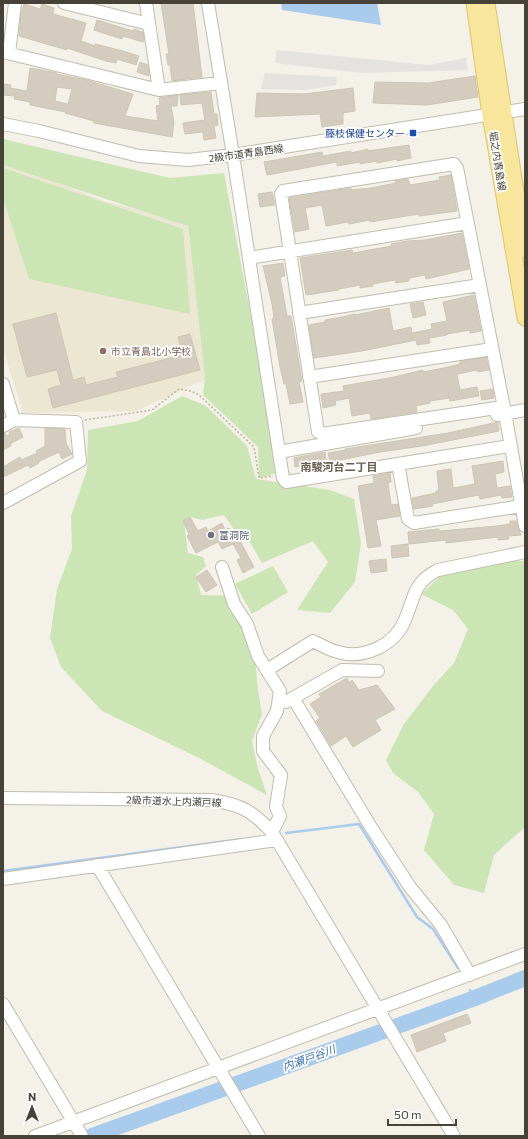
<svg xmlns="http://www.w3.org/2000/svg" width="528" height="1139" font-family="Commissioner,'Noto Sans JP',sans-serif">
<style>
.education{fill:#ebe7d3}
.green{fill:#cbe5b4}
.parking{fill:#e5e3e0}
.water{fill:#a9cbec}
.lines{fill:none;stroke-linecap:round;stroke-linejoin:round}
.stream{stroke:#a9cbec;stroke-width:2.5}
.river{stroke:#a9cbec;stroke-width:16}
.building{fill:#d4cdbf;stroke:#cec6b2;fill-rule:evenodd}
.minor-casing{stroke:#c1bcae;stroke-width:14}
.major-casing{stroke:#ddc56d;stroke-width:17}
.path{stroke:#bfb69e;stroke-width:1.5;stroke-dasharray:2 2;stroke-linecap:butt}
.minor{stroke:#fff;stroke-width:12}
.major{stroke:#f8e69d;stroke-width:15}
.transit-dot{fill:#1a4fb4;stroke:#fff;stroke-width:1.5}
.education-dot{fill:#8d6e63;stroke:#fff;stroke-width:1.5}
.worship-dot{fill:#6b7280;stroke:#fff;stroke-width:1.5}
.labels{text-anchor:middle;stroke-width:3.5;stroke-linejoin:round;paint-order:stroke}
.transit-label{font-size:10px;fill:#164399;stroke:#fff;text-anchor:end}
.street-label{font-size:10px;fill:#464237;stroke:#fff}
.education-label{font-size:10px;fill:#785e54;stroke:#fff;text-anchor:start}
.worship-label{font-size:10px;fill:#5b616d;stroke:#fff;text-anchor:start}
.neighbourhood-label{font-size:11px;font-weight:bold;fill:#68604f;stroke:#fff}
.water-label{font-size:11px;font-style:italic;fill:#3770ac;stroke:#fff}
</style>
<rect width="100%" height="100%" fill="#f3f1e8"/>
<path class="education" d="M3,161L104,201L187,222L206,379L136,411L23,413L3,348Z"/>
<path class="green" d="M3,139L170,178L224,173L280,472L259,478L258,447L203,395L205,376L188,226L3,165Z
M3,168L183,229L190,314L29,279L3,198Z
M182,396L205,405L247,446L256,479L330,490L354,499L361,544L355,582L330,613L297,610L328,562L313,541L262,563L247,537L237,534L224,515L202,520L191,517L184,522L188,553L203,557L206,566L196,575L201,595L234,596L252,625L258,691L262,714L252,741L258,769L267,795L199,758L102,711L61,667L50,638L57,589L72,549L71,516L87,470L88,430L138,421Z
M514,561H525V827L494,855L484,893L454,885L424,850L434,814L418,792L393,773L386,760L404,724L433,686L454,663L468,629L453,610L421,594L443,574Z
M273,566L288,592L252,614L235,584Z"/>
<path class="parking" d="M276,50L429,65L466,58L468,70L362,73L275,63Z
M265,73L337,77L336,85L305,90L261,89Z"/>
<path class="water" d="M281,3H377L381,25L282,10Z"/>
<g class="lines">
<path class="stream" d="M286,833L359,824L417,917L433,929L458,968
M3,871L242,839
M470,990L475,998"/>
<path class="river" d="M92,1136L475,998L525,978"/>
</g>
<path class="building" d="M161,3H193L202,77L172,81L170,65H168L166,54H169Z
M24,4L40,9L42,4L54,8L53,14L86,23L81,41L95,46V44L123,51L139,56L136,65L117,59L116,63L106,61L67,48V50L19,36L21,14Z
M97,20L133,31L134,29L143,32L144,39L143,42L123,36L122,39L94,30Z
M140,62L148,65L149,76L137,72Z
M30,68L52,72L57,73L56,74L86,80L133,94L125,116L158,121L156,106L160,105L159,98L178,95L177,106H171L174,123L172,137L94,123V121L65,113L66,112L30,105V102L14,99L15,96L3,95V84L11,85L10,88L27,91ZM57,87L72,89L68,104L55,101Z
M475,76L478,97L427,105L373,103L375,82L428,83Z
M353,88L355,111L343,113V124L322,127L320,114L255,117L257,93L304,94Z
M211,92L214,114H217L218,125L214,126L216,138L204,140L203,132L185,134L183,123L205,120L202,103L181,105L180,95Z
M409,145L411,158L397,161V159L377,163V161L360,164V162L337,166V162L267,175L264,162L322,152L323,156L351,151V153L368,149V151Z
M451,175L457,211L419,216V214L370,222V220L349,224L348,222L326,226L322,205L305,208L309,229L295,232L289,198L351,188L352,190L371,188L396,183L395,181L408,179L410,185L440,180L439,177Z
M272,192L275,205L260,207L258,194Z
M462,233L469,269L426,279L425,275L409,278V281L396,283L395,280L373,284V286L360,288V285L339,289V290L306,295L300,258L352,250L353,253L392,246L391,244L407,241L425,240Z
M283,263L285,276L280,277L284,299L287,316H291L302,381L299,382L303,402L290,404L286,384H284L280,367L272,319L274,318L272,304L263,266Z
M474,295L481,331L470,333V330L447,334V335L429,338L430,343L417,345L416,340L362,351L314,358L309,325L325,322V320L342,317L355,314V315L389,308L393,331L411,327L412,333L432,329L431,324L447,321L443,302Z
M423,302L426,315L413,318L410,304Z
M56,313L73,380L84,377L86,385L118,377L116,372L182,355L178,337L190,334L200,370L53,408L48,389L61,385L57,370L27,377L13,324Z
M486,357L489,370L478,372L477,370L457,374L460,390L477,387L479,396L450,401L449,398L430,401V403L416,406L417,412L371,419L370,413L352,416L349,398L335,401L336,405L323,408L321,394L344,391L343,386L394,377L423,370V372L444,368L460,364V361Z
M493,389L494,398L482,400L480,391Z
M498,422L499,431L422,446L380,452L330,462L328,453L346,450L345,449L448,433Z
M19,428L23,437L10,444L11,446L3,450V433H5L7,436L10,434L9,432Z
M45,428L65,429L66,443L72,454L62,459L59,452L38,462L39,463L30,468L28,465L3,477V467L20,457L21,460L37,453L36,451L45,446Z
M325,452L326,460L295,467L294,458Z
M503,461L504,472L495,474L497,488L510,486L512,497L502,498L501,495L480,499L479,495L432,504L433,506L414,509L412,498L436,493V491H439L437,471L451,469L453,488L475,484L472,466Z
M390,473L391,482L388,483L391,505L398,504L400,516L376,520L381,546L368,548L358,486L374,483L373,476Z
M190,517L198,531L206,527L208,531L222,523L225,530L229,528L235,539L238,537L254,567L243,573L237,560L241,558L233,544L222,549L218,542L196,553L187,536L189,534L183,521Z
M510,521H516L521,535L508,536L509,539L498,540V537L446,543V540L409,544L408,532L439,529L440,531L497,526L510,524Z
M408,544L409,556L392,558L391,546Z
M386,559L387,571L371,573L369,561Z
M207,570L217,585L206,592L196,577Z
M347,678L349,683L352,680L359,690L377,685L395,709L375,720L381,730L353,747L346,736L331,746L316,721L320,718L310,704L321,697L319,694Z
M467,1014L471,1023L443,1033L446,1041L417,1052L411,1035Z"/>
<g class="lines">
<defs>
<path id="minor" d="M64,3L149,24
M146,3L159,90
M208,3L233,155L283,478L286,482L510,446
M3,52L159,90L220,83
M9,53L15,3
M3,124L39,131L139,156L188,160L233,155L525,109
M249,258L468,223
M299,313L480,285
M309,377L492,349
M3,384L14,420L76,422L80,461L3,503
M503,407L322,434L318,432L281,194L283,191L454,164L457,168L505,413L525,526
M497,415L525,410
M3,426L14,420
M279,452L416,428
M398,464L408,519L414,523L521,506
M222,567L234,604L247,624L258,656L280,691L277,711L263,736V751L281,775L276,807L280,816L272,832
M267,670L313,641C321,645 329,650 338,652C363,660 394,645 404,622C415,598 412,583 438,570L525,552
M293,698L369,824L410,887L441,925L470,975
M286,702L342,670L378,671
M3,798L212,800C242,805 252,811 272,832L454,1136
M97,865L259,1136
M3,879L277,840
M3,1004L82,1136
M35,1136L525,954"/>
<path id="major" d="M474,3L490,115L525,318
M487,3L525,250"/>
</defs>
<use href="#minor" class="minor-casing"/>
<use href="#major" class="major-casing"/>
<path class="path" d="M85,420L152,410L179,389L191,391L199,395L254,447L259,478L273,476"/>
<use href="#minor" class="minor"/>
<use href="#major" class="major"/>
</g>
<rect class="transit-dot" x="409" y="129" width="8" height="8" rx="2"/>
<circle class="education-dot" cx="103" cy="351" r="4"/>
<circle class="worship-dot" cx="211" cy="535" r="4"/>
<g class="labels">
<g class="transit-label">
<text x="405" y="137">藤枝保健センター</text>
</g>
<g class="street-label">
<text transform="translate(246 153) rotate(-8)" y="4">2級市道青島西線</text>
<text transform="translate(498 161) rotate(81)" y="4">堀之内青島線</text>
<text transform="translate(174 801) rotate(2)" y="4">2級市道水上内瀬戸線</text>
</g>
<g class="education-label">
<text x="111" y="355">市立青島北小学校</text>
</g>
<g class="worship-label">
<text x="219" y="539">富洞院</text>
</g>
<g class="neighbourhood-label">
<text x="339" y="471">南駿河台二丁目</text>
</g>
<g class="water-label">
<text transform="translate(309 1058) rotate(-20)" y="4">内瀬戸谷川</text>
</g>
</g>
<rect width="528" height="1139" fill="none" stroke="#464237" stroke-width="8"/>
<g transform="translate(32 1107)" stroke="#ffffff" stroke-width="3" paint-order="stroke">
<path d="M0-3L7 15L0 10L-7 15Z" fill="#464237"/>
<text y="-6" font-size="11" font-weight="bold" text-anchor="middle" fill="#464237">N</text>
</g>
<path d="M388 1119v6h68v-6" fill="none" stroke="#464237" stroke-width="2"/>
<text x="394" y="1119" font-size="12" fill="#464237" stroke="#ffffff" stroke-width="3" paint-order="stroke">50 m</text>
</svg>
